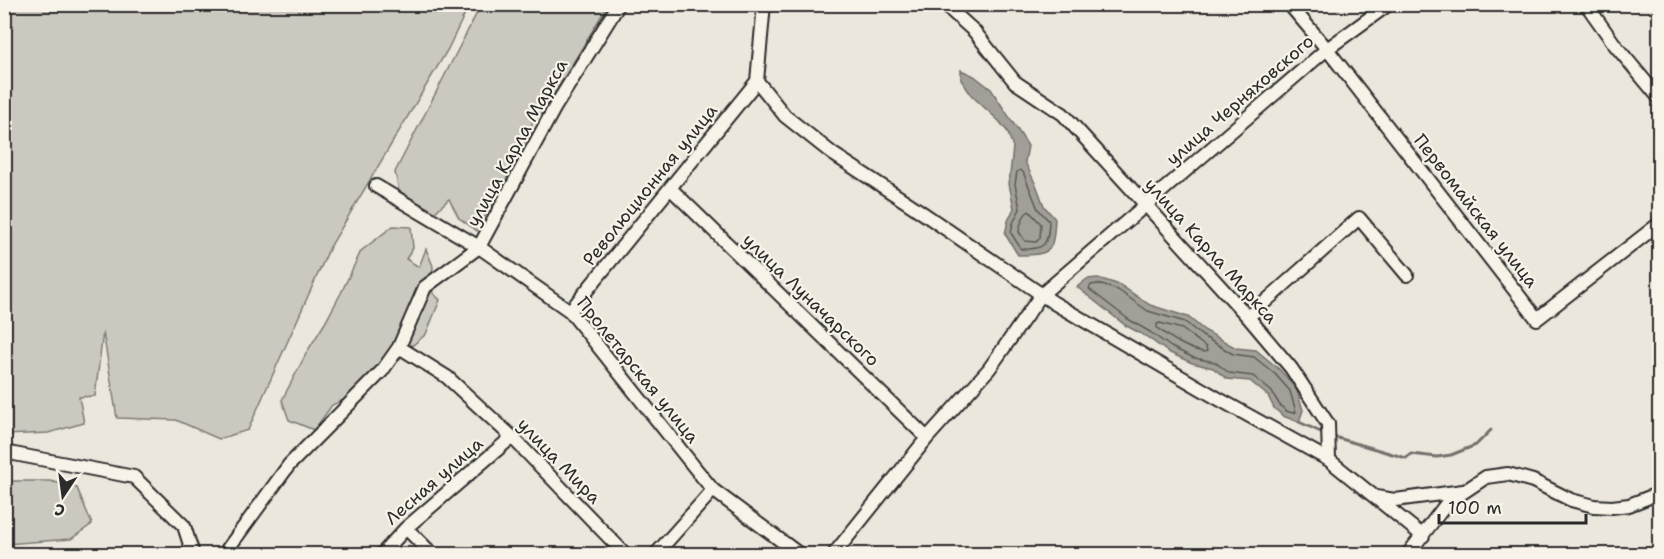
<svg xmlns="http://www.w3.org/2000/svg" width="1664" height="559" font-family="'Shantell Sans',sans-serif">
<style>
.green{fill:#cbc8bf;stroke:#7b7a75;stroke-width:1.5}
.water{fill:#a29f98;stroke:#72716c;stroke-width:1.5}
.lines{fill:none;stroke-linecap:round;stroke-linejoin:round}
.shore{stroke:#5b5957;stroke-width:1.5}
.stream{stroke:#72716c;stroke-width:3}
.minor-casing{stroke:#2b2b2b;stroke-width:16}
.minor{stroke:#f7f3e8;stroke-width:12}
.labels{text-anchor:middle;stroke-width:4.5;stroke-linejoin:round;paint-order:stroke}
.street-label{font-size:18px;fill:#2b2b2b;stroke:#f7f3e8}
</style>
<rect width="100%" height="100%" fill="#ebe7dd"/>
<filter id="ink" filterUnits="userSpaceOnUse"><feTurbulence type="fractalNoise" baseFrequency=".0167" numOctaves="2"/><feDisplacementMap in="SourceGraphic" scale="12" xChannelSelector="R" yChannelSelector="G"/><feConvolveMatrix kernelMatrix="1 2 1 2 8 2 1 2 1" color-interpolation-filters="sRGB"/></filter>
<g filter="url(#ink)">
<path class="green" d="M5,4L469,5L448,49L330,247L248,430L219,439L176,420L117,418L103,332L95,396L79,397L84,423L48,433L5,435Z
M481,5H608L541,116L534,111L530,137L477,231L459,218L449,199L434,213L399,191L395,172Z
M393,226L411,227L413,248L406,259L419,267L426,249L433,266L431,291L440,300L426,334L413,345L399,347L361,392L332,405L314,430L289,420L282,400L308,350L325,323L341,293L361,251Z
M5,480L8,481H50L77,488L92,524L71,539L5,544Z"/>
<path class="water" d="M961,70L974,76L991,89L1028,146L1025,162L1037,187L1044,206L1055,219C1053,252 1052,255 1018,255L1005,234L1008,221L1014,208L1009,184L1013,147L1007,131L999,121L972,96L961,80Z
M1098,278L1120,285L1150,305L1188,317L1204,330L1236,348L1256,350L1279,369L1296,388L1303,410L1299,422L1283,416L1274,408L1268,396L1250,381L1227,379L1213,368L1192,363L1168,352L1147,337L1125,325L1077,287L1087,279Z"/>
<g class="lines">
<path class="shore" d="M1020,170L1023,172L1038,209L1049,221C1048,244 1046,250 1021,249L1011,233L1013,223L1020,209L1015,184L1017,172Z
M1029,211L1041,224L1040,238L1036,242L1025,241L1019,232C1020,225 1023,215 1029,211Z
M1098,284L1118,290L1148,311L1185,322L1201,335L1233,354L1254,357L1275,374L1290,391L1296,412L1293,413L1286,411L1279,404L1272,392L1253,376L1229,373L1215,362L1194,358L1171,347L1150,332L1128,319L1089,289L1091,285Z
M1160,323L1182,329L1206,347L1207,351L1204,352C1186,349 1171,338 1157,328V324Z"/>
<path class="stream" d="M1299,422L1325,434
M1331,436L1406,458L1411,454L1437,457L1451,455L1476,445L1491,430"/>
<defs>
<path id="minor" d="M944,4L974,31L1015,82L1063,114L1248,317L1291,368L1328,424L1329,460L1423,536
M1289,4L1327,49L1537,319L1660,223
M1586,4L1615,45L1660,99
M757,81L785,116L833,154L911,205L1054,303L1217,398L1329,460
M757,81L764,4
M376,186L479,247L570,311L695,468L713,490L799,554
M670,188L927,438
M570,311L757,81
M1248,317L1359,218L1407,275
M399,347L425,287L479,247L555,107L619,4
M4,452L134,477L184,526L193,554
M1376,497L1395,500L1463,491
M406,528L432,554
M224,554L289,465L382,371L399,347L447,377L512,437L625,554
M382,554L406,528L512,437
M656,554L713,490
M834,554L927,438L989,369L1041,295L1327,49L1389,4
M1408,554L1447,503L1486,477L1508,474L1533,481L1571,500L1594,506L1612,507L1629,505L1660,493"/>
</defs>
<use href="#minor" class="minor-casing"/>
<use href="#minor" class="minor"/>
</g>
</g>
<g class="labels">
<g class="street-label">
<text transform="translate(1240 100) rotate(-41)" y="6">улица Черняховского</text>
<text transform="translate(517 143) rotate(-61)" y="6">улица Карла Маркса</text>
<text transform="translate(650 185) rotate(-51)" y="6">Революционная улица</text>
<text transform="translate(1476 211) rotate(52)" y="6">Первомайская улица</text>
<text transform="translate(1211 251) rotate(48)" y="6">улица Карла Маркса</text>
<text transform="translate(811 300) rotate(44)" y="6">улица Луначарского</text>
<text transform="translate(638 370) rotate(51)" y="6">Пролетарская улица</text>
<text transform="translate(559 461) rotate(46)" y="6">улица Мира</text>
<text transform="translate(434 481) rotate(-41)" y="6">Лесная улица</text>
</g>
</g>
<rect width="1664" height="559" fill="none" stroke="#f7f3e8" stroke-width="24"/>
<rect x="12" y="12" width="1640" height="535" fill="none" stroke="#2b2b2b" stroke-width="2" filter="url(#ink)"/>
<g transform="translate(63 496) rotate(193)" stroke="#f7f3e8" stroke-width="4.5" paint-order="stroke">
<path d="M0-4.5L10 22L0 15L-10 22Z" fill="#2b2b2b"/>
<text y="-9" font-size="16" font-weight="bold" text-anchor="middle" fill="#2b2b2b">С</text>
</g>
<path d="M1439 514v9h147v-9" fill="none" stroke="#2b2b2b" stroke-width="3"/>
<text x="1448" y="514" font-size="18" fill="#2b2b2b" stroke="#f7f3e8" stroke-width="4.5" paint-order="stroke">100 m</text>
</svg>
